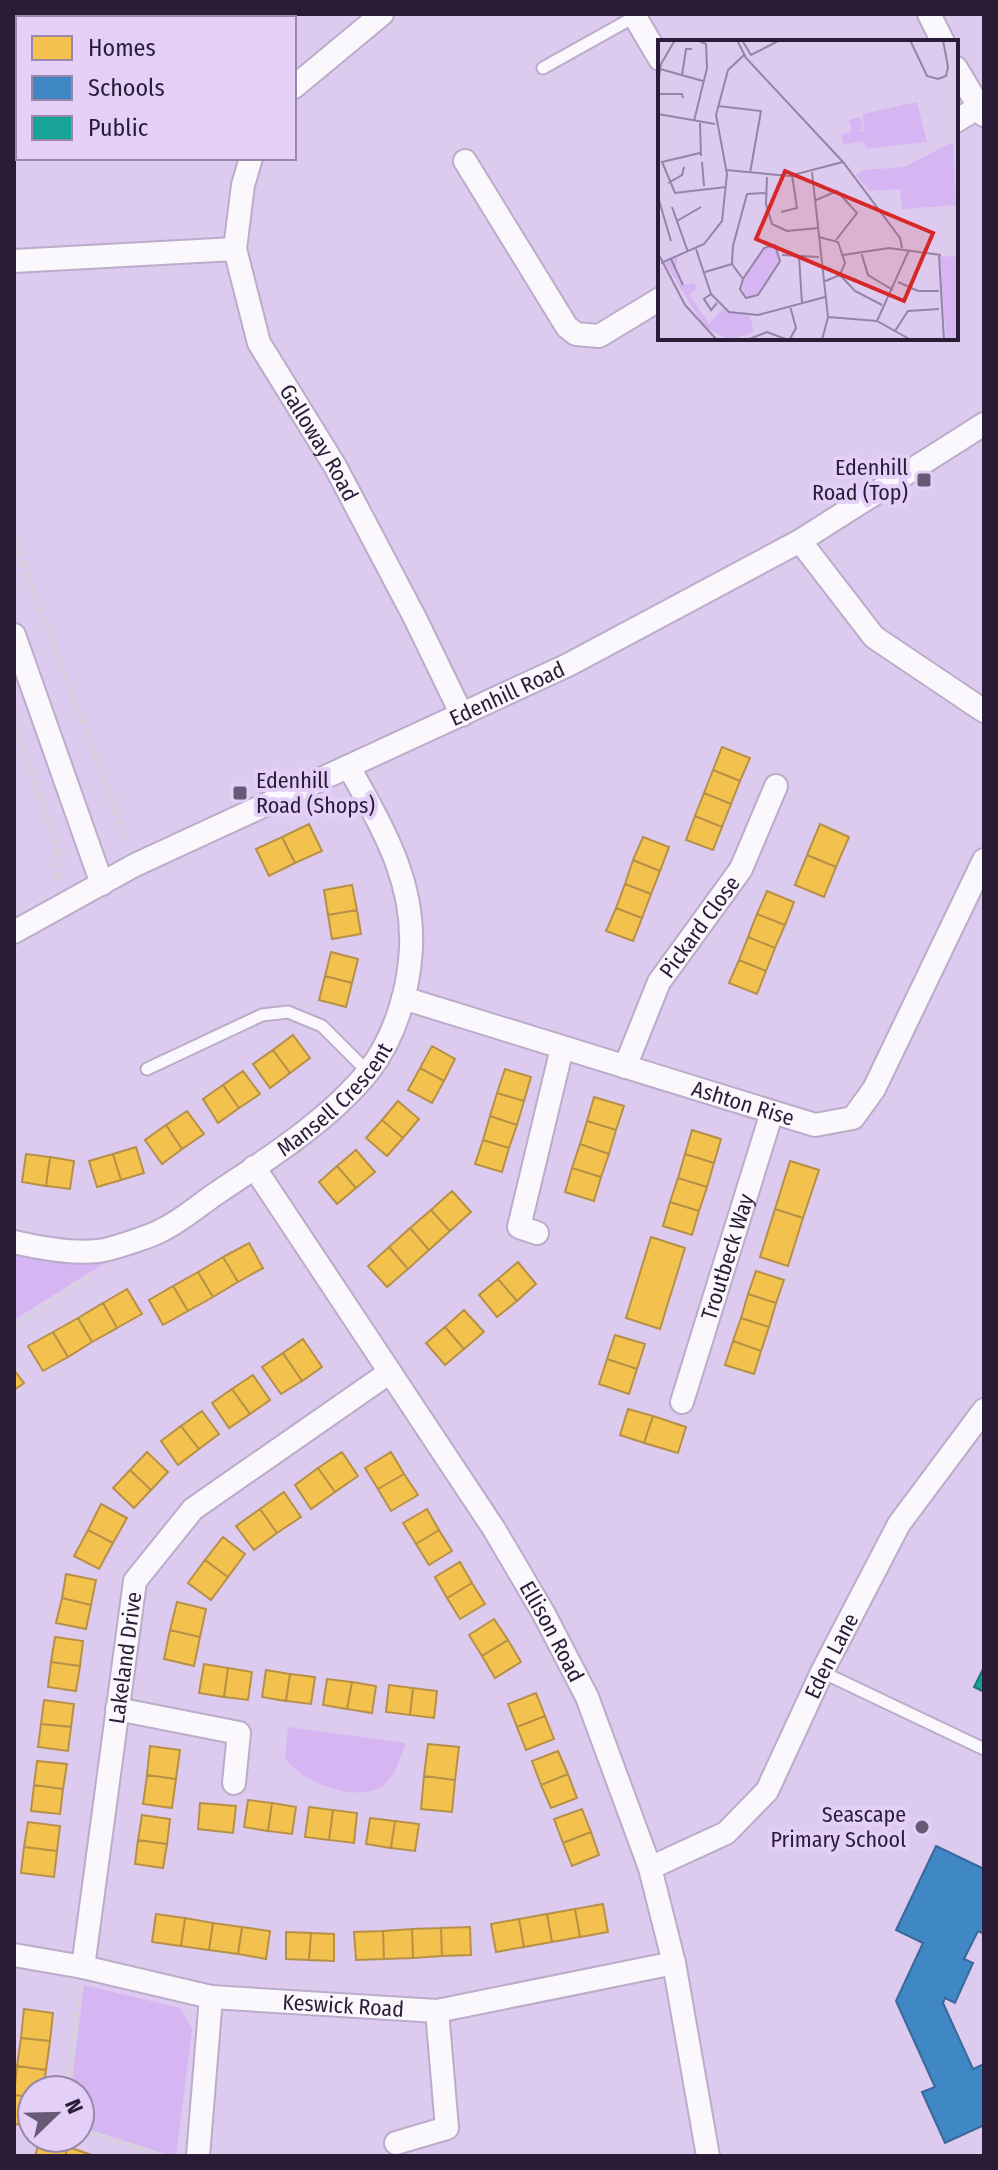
<svg xmlns="http://www.w3.org/2000/svg" width="998" height="2170" font-family="'Fira Sans Condensed',sans-serif">
<style>
.green{fill:#d5b5f2}
.homes{fill:#f2c14e;stroke:#b69047;stroke-width:2}
.schools{fill:#3f88c5;stroke:#39689a;stroke-width:2}
.public{fill:#17a398;stroke:#1d7a7b;stroke-width:2}
.lines{fill:none;stroke-linecap:round;stroke-linejoin:round}
.lane-casing{stroke:#bbacc9;stroke-width:15}
.street-casing{stroke:#bbacc9;stroke-width:26}
.path{stroke:#d7d1dc;stroke-width:5;stroke-dasharray:8 4;stroke-linecap:butt}
.lane{stroke:#faf7fd;stroke-width:11}
.street{stroke:#faf7fd;stroke-width:22}
.poi-dot{fill:#695977;stroke:#e4cff8;stroke-width:3}
.labels{text-anchor:middle;stroke-width:8;stroke-linejoin:round;paint-order:stroke}
.street-label{font-size:22px;fill:#2a1c36;stroke:#e4cff8}
.poi-label{font-size:22px;fill:#2a1c36;stroke:#e4cff8;text-anchor:end}
.inset-road{fill:none;stroke:#9584a5;stroke-width:2}
.view{fill:#d62828;fill-opacity:0.15;stroke:#d62828;stroke-width:4}
.inset-edge{fill:none;stroke:#2a1c36;stroke-width:4}
</style>
<rect width="100%" height="100%" fill="#ddcaef"/>
<path class="green" d="M14,1252L109,1260L14,1320Z
M288,1727L406,1743C400,1757 397,1772 387,1782C367,1803 325,1788 304,1776C297,1771 291,1765 285,1759Z
M84,1985L180,2008L192,2029L176,2156H171L80,2127V2090H71Z"/>
<path class="homes" d="M722,747L750,758L740,781L713,770Z
M713,770L740,781L731,804L704,793Z
M704,793L731,804L722,827L695,816Z
M695,816L722,827L713,850L686,840Z
M309,824L322,851L295,863L282,837Z
M820,824L849,837L836,867L807,855Z
M282,837L295,863L269,876L256,849Z
M643,837L669,847L660,871L633,860Z
M807,855L836,867L824,897L795,885Z
M633,860L660,871L651,894L625,884Z
M625,884L651,894L642,918L616,908Z
M352,885L357,910L328,915L324,890Z
M767,891L794,902L785,925L757,914Z
M616,908L642,918L633,941L606,931Z
M357,910L361,934L332,939L328,915Z
M757,914L785,925L775,948L748,937Z
M748,937L775,948L766,971L739,960Z
M331,952L358,959L352,983L325,976Z
M739,960L766,971L757,994L729,983Z
M325,976L352,983L346,1007L319,1000Z
M293,1035L310,1058L290,1073L273,1050Z
M432,1046L455,1059L444,1081L420,1068Z
M273,1050L290,1073L270,1088L253,1064Z
M420,1068L444,1081L432,1103L408,1090Z
M505,1069L531,1077L524,1101L497,1093Z
M243,1071L260,1094L239,1108L223,1085Z
M223,1085L239,1108L218,1123L203,1099Z
M497,1093L524,1101L517,1125L490,1116Z
M594,1097L624,1106L616,1130L587,1121Z
M398,1101L419,1119L403,1138L382,1120Z
M187,1111L204,1134L182,1149L166,1125Z
M490,1116L517,1125L509,1148L483,1140Z
M382,1120L403,1138L387,1156L366,1138Z
M587,1121L616,1130L609,1154L580,1144Z
M166,1125L182,1149L162,1164L145,1140Z
M692,1130L721,1139L714,1163L685,1154Z
M483,1140L509,1148L502,1172L475,1164Z
M580,1144L609,1154L601,1177L572,1168Z
M136,1147L144,1173L121,1180L113,1154Z
M356,1150L375,1172L356,1188L337,1166Z
M26,1154L50,1157L46,1186L22,1182Z
M113,1154L121,1180L97,1187L89,1161Z
M685,1154L714,1163L707,1187L678,1178Z
M50,1157L74,1161L70,1189L46,1186Z
M790,1161L819,1170L803,1218L775,1209Z
M337,1166L356,1188L337,1204L319,1182Z
M572,1168L601,1177L594,1201L565,1192Z
M678,1178L707,1187L699,1211L670,1202Z
M452,1191L471,1212L450,1231L431,1210Z
M670,1202L699,1211L692,1235L663,1226Z
M775,1209L803,1218L788,1266L760,1257Z
M431,1210L450,1231L429,1250L410,1228Z
M410,1228L429,1250L408,1269L389,1247Z
M651,1237L685,1248L660,1329L626,1318Z
M249,1243L263,1268L238,1282L223,1257Z
M389,1247L408,1269L387,1287L368,1266Z
M223,1257L238,1282L213,1297L198,1272Z
M518,1262L536,1284L517,1301L498,1279Z
M756,1271L784,1280L776,1303L748,1294Z
M198,1272L213,1297L188,1311L173,1286Z
M498,1279L517,1301L497,1317L479,1295Z
M173,1286L188,1311L163,1325L149,1300Z
M127,1289L142,1314L117,1328L103,1303Z
M748,1294L776,1303L769,1327L741,1318Z
M103,1303L117,1328L92,1342L78,1318Z
M464,1310L484,1332L464,1349L445,1327Z
M78,1318L92,1342L68,1357L53,1332Z
M741,1318L769,1327L761,1351L733,1341Z
M445,1327L464,1349L445,1365L426,1343Z
M53,1332L68,1357L43,1371L28,1346Z
M615,1335L645,1344L637,1369L607,1359Z
M303,1339L322,1367L302,1381L283,1353Z
M733,1341L761,1351L754,1374L725,1365Z
M283,1353L302,1381L281,1394L262,1367Z
M607,1359L637,1369L629,1394L599,1384Z
M14,1370L24,1383L14,1390Z
M253,1375L270,1400L250,1414L232,1389Z
M232,1389L250,1414L229,1428L212,1403Z
M628,1409L653,1416L644,1443L620,1435Z
M202,1411L219,1434L199,1449L181,1426Z
M653,1416L686,1427L678,1453L644,1443Z
M181,1426L199,1449L178,1465L161,1441Z
M147,1452L168,1472L151,1490L130,1470Z
M342,1452L358,1476L335,1492L318,1468Z
M391,1452L404,1474L378,1489L365,1468Z
M318,1468L335,1492L311,1509L295,1485Z
M130,1470L151,1490L134,1508L113,1488Z
M404,1474L418,1495L391,1511L378,1489Z
M284,1492L301,1517L277,1533L260,1509Z
M101,1504L127,1518L113,1543L88,1530Z
M260,1509L277,1533L254,1550L236,1526Z
M427,1509L439,1530L416,1544L403,1523Z
M88,1530L113,1543L99,1569L74,1556Z
M439,1530L452,1551L429,1565L416,1544Z
M223,1537L245,1554L228,1577L205,1560Z
M205,1560L228,1577L211,1600L188,1583Z
M460,1562L472,1583L447,1598L435,1577Z
M66,1574L96,1580L91,1605L62,1598Z
M472,1583L485,1604L460,1619L447,1598Z
M62,1598L91,1605L86,1629L56,1623Z
M177,1602L206,1609L200,1637L170,1630Z
M494,1619L508,1640L482,1656L469,1635Z
M170,1630L200,1637L194,1666L164,1659Z
M55,1637L83,1641L80,1666L51,1662Z
M508,1640L521,1662L495,1678L482,1656Z
M51,1662L80,1666L76,1691L48,1687Z
M204,1664L228,1668L224,1697L199,1693Z
M228,1668L252,1672L248,1700L224,1697Z
M266,1670L290,1674L286,1701L262,1697Z
M290,1674L315,1677L311,1704L286,1701Z
M327,1679L352,1682L347,1709L323,1705Z
M352,1682L376,1686L372,1713L347,1709Z
M389,1685L413,1688L410,1715L386,1712Z
M413,1688L437,1691L434,1718L410,1715Z
M536,1693L545,1716L517,1727L508,1704Z
M44,1700L74,1704L71,1727L41,1724Z
M545,1716L554,1739L526,1750L517,1727Z
M41,1724L71,1727L68,1751L38,1747Z
M428,1744L459,1747L455,1780L424,1776Z
M150,1746L180,1750L176,1779L147,1775Z
M558,1751L568,1774L541,1785L532,1761Z
M37,1761L67,1764L63,1789L34,1785Z
M568,1774L577,1798L551,1808L541,1785Z
M147,1775L176,1779L172,1808L143,1804Z
M424,1776L455,1780L452,1812L421,1809Z
M34,1785L63,1789L60,1814L31,1811Z
M248,1800L272,1803L268,1831L244,1827Z
M200,1803L236,1806L233,1833L198,1829Z
M272,1803L296,1807L292,1834L268,1831Z
M309,1807L333,1810L329,1840L305,1837Z
M582,1809L591,1832L563,1843L554,1819Z
M333,1810L357,1813L354,1843L329,1840Z
M142,1815L170,1819L167,1844L138,1840Z
M370,1818L395,1821L391,1848L366,1844Z
M395,1821L419,1824L415,1851L391,1848Z
M28,1822L60,1826L57,1851L24,1847Z
M591,1832L599,1855L572,1866L563,1843Z
M138,1840L167,1844L163,1868L135,1864Z
M24,1847L57,1851L54,1877L21,1873Z
M603,1904L608,1932L580,1937L575,1909Z
M575,1909L580,1937L552,1942L547,1914Z
M156,1914L185,1918L181,1946L152,1942Z
M547,1914L552,1942L524,1947L519,1919Z
M185,1918L213,1923L209,1950L181,1946Z
M519,1919L524,1947L496,1952L491,1924Z
M213,1923L242,1927L238,1954L209,1950Z
M242,1927L270,1931L266,1959L238,1954Z
M470,1927L471,1955L442,1956L441,1928Z
M441,1928L442,1956L413,1958L412,1929Z
M412,1929L413,1958L384,1959L383,1931Z
M383,1931L384,1959L356,1960L354,1932Z
M286,1932L311,1933L309,1960L286,1959Z
M311,1933L334,1934V1961L309,1960Z
M24,2009L53,2013L50,2041L21,2038Z
M21,2038L50,2041L46,2070L17,2066Z
M17,2066L46,2070L43,2090H32V2097L14,2095Z
M14,2095L32,2097V2126L14,2124Z
M40,2139L68,2147L65,2156H35Z
M68,2147L95,2156H65Z"/>
<path class="schools" d="M936,1846L984,1869V1934L978,1931L964,1959L973,1963L955,2003L945,1998L943,2003L973,2069L984,2064V2125L945,2143L922,2092L935,2087L896,2001L923,1943L896,1930Z"/>
<path class="public" d="M984,1667V1692L974,1687Z"/>
<g class="lines">
<defs>
<path id="lane" d="M543,68L636,16
M147,1069L262,1015L288,1012L322,1026L368,1072
M822,1672L984,1749"/>
<g id="street">
<path d="M929,14L943,42"/>
<path d="M635,17L660,59"/>
<path d="M956,68L984,115"/>
<path d="M294,87L382,14"/>
<path d="M956,121L979,107"/>
<path id="s1" d="M251,158L243,185L235,249L259,343L335,466L415,618L462,715"/>
<path d="M465,161L567,327L576,334L599,336L660,299"/>
<path d="M14,261L235,249"/>
<path d="M800,541L874,637L984,711"/>
<path d="M14,635L102,884"/>
<path id="s2" d="M14,932L135,865L568,665L800,541L984,424"/>
<path id="s3" d="M403,998L815,1125L853,1118L874,1089L984,860"/>
<path id="s4" d="M625,1067L659,982L741,869L776,786"/>
<path id="s5" d="M254,1167L494,1529L544,1614L587,1697L650,1868L674,1963L708,2156"/>
<path d="M537,1233L519,1227L562,1048"/>
<path id="s6" d="M14,1242C40,1248 72,1254 98,1251C109,1250 152,1236 162,1230C181,1221 199,1205 217,1193C269,1158 328,1121 368,1072C395,1038 409,990 411,948C414,878 381,826 349,767"/>
<path id="s7" d="M682,1402L772,1112"/>
<path d="M117,1709L239,1733L234,1783"/>
<path id="s8" d="M650,1868L726,1833L767,1791L822,1672L899,1524L984,1410"/>
<path id="s9" d="M14,1955L83,1967L211,1997L437,2011L674,1963"/>
<path id="s10" d="M83,1967L135,1581L193,1509L390,1372"/>
<path d="M396,2143L447,2128L437,2011"/>
<path d="M198,2156L211,1997"/>
</g>
</defs>
<use href="#lane" class="lane-casing"/>
<use href="#street" class="street-casing"/>
<path class="path" d="M14,538L128,844
M14,724L58,848V880
M14,1326L89,1277
M68,2090L80,1988
M80,2129L164,2156"/>
<use href="#lane" class="lane"/>
<use href="#street" class="street"/>
</g>
<g class="poi-dot">
<rect x="916" y="472" width="16" height="16" rx="4"/>
<rect x="232" y="785" width="16" height="16" rx="4"/>
<circle cx="922" cy="1827" r="8"/>
</g>
<g class="labels">
<g class="street-label">
<text dy="8" stroke="none"><textPath href="#s1" startOffset="306">Galloway Road</textPath></text>
<text dy="8" stroke="none"><textPath href="#s2" startOffset="548">Edenhill Road</textPath></text>
<text dy="8" stroke="none"><textPath href="#s4" startOffset="160">Pickard Close</textPath></text>
<text dy="8" stroke="none"><textPath href="#s6" startOffset="370">Mansell Crescent</textPath></text>
<text dy="8" stroke="none"><textPath href="#s3" startOffset="356">Ashton Rise</textPath></text>
<text dy="8" stroke="none"><textPath href="#s7" startOffset="152">Troutbeck Way</textPath></text>
<text dy="8" stroke="none"><textPath href="#s5" startOffset="552">Ellison Road</textPath></text>
<text dy="8" stroke="none"><textPath href="#s8" startOffset="292">Eden Lane</textPath></text>
<text dy="8" stroke="none"><textPath href="#s10" startOffset="312">Lakeland Drive</textPath></text>
<text dy="8" stroke="none"><textPath href="#s9" startOffset="334">Keswick Road</textPath></text>
</g>
<g class="poi-label">
<text x="908" y="475">Edenhill<tspan x="908" dy="25">Road (Top)</tspan></text>
<text x="256" y="788" text-anchor="start">Edenhill<tspan x="256" dy="25">Road (Shops)</tspan></text>
<text x="906" y="1822">Seascape<tspan x="906" dy="25">Primary School</tspan></text>
</g>
</g>
<g transform="translate(658 40)">
<rect width="300" height="300" fill="#ddcaef"/>
<path d="M259,62L269,102L208,109L206,101L186,105L183,94L194,92L191,80L202,77L205,89L200,90L206,92L205,74ZM295,102L298,165L244,169L242,149L212,151L198,135L206,130L247,127ZM118,207L122,218L100,254L89,257L83,244L107,208ZM282,216L300,217V300H288ZM20,217L17,231L24,245L36,243L39,249L31,254L51,284L65,269L92,277L96,292L71,300L46,286L7,223Z" fill="#d5b5f2"/>
<path class="inset-road" d="M79,0L88,18L185,122L242,198L244,208M84,0L93,15L122,0M252,0L269,36L280,39L288,36L290,27L285,0M2,29L45,41M24,35L28,9H34M0,44L3,24L17,0M0,54H24L25,58M60,66L103,71L92,133M0,74L57,84M36,81L49,28L48,4L39,0M42,83L43,116M42,113L4,122L17,153L68,147M44,122L46,146M68,130L131,136L185,122M154,132L170,277L164,300M109,137L108,164L114,184L129,191L160,188M10,143L24,135L26,127M0,157L13,201M158,160L179,151L199,173L178,200M14,167L30,212M123,172L139,168L134,135M19,181L43,167M161,197L180,202L187,223L182,235L165,242M117,205L122,221L100,255L88,258L82,249L85,239L106,208ZM38,209L53,254L71,272L100,275L167,257M203,212L210,235L235,250M0,213L27,265L59,300M124,215L161,217M185,215L231,208L283,215M281,215L286,300M141,216L144,263M13,219L25,245M3,223L46,204L64,181L69,134L58,75L70,30L86,15M47,232L74,224M182,235L197,251L224,265M85,239L74,224L75,206L89,154L108,153M240,242L260,251H281M53,254L46,259L53,270L59,263M170,277L219,281L253,300M219,281L251,210M237,291L250,271L281,269M132,299L138,288L132,266M89,300L109,292L130,300"/>
<path class="view" d="M127,131L275,193L246,261L98,199Z"/>
<rect width="300" height="300" class="inset-edge"/>
</g>
<rect width="998" height="2170" fill="none" stroke="#2a1c36" stroke-width="32"/>
<rect x="16" y="16" width="280" height="144" fill="#e4cff8" stroke="#9a87aa" stroke-width="2"/>
<rect x="32" y="36" width="40" height="24" fill="#f2c14e" stroke="#9a87aa" stroke-width="2"/>
<text x="88" y="56" font-size="24" fill="#2a1c36">Homes</text>
<rect x="32" y="76" width="40" height="24" fill="#3f88c5" stroke="#9a87aa" stroke-width="2"/>
<text x="88" y="96" font-size="24" fill="#2a1c36">Schools</text>
<rect x="32" y="116" width="40" height="24" fill="#17a398" stroke="#9a87aa" stroke-width="2"/>
<text x="88" y="136" font-size="24" fill="#2a1c36">Public</text>
<g transform="translate(56 2114) rotate(67)"><circle r="38" fill="#e4cff8" stroke="#9a87aa" stroke-width="2"/>
<path d="M0-6L14 30L0 20L-14 30Z" fill="#695977"/>
<text y="-12" font-size="22" font-weight="bold" text-anchor="middle" fill="#2a1c36">N</text>
</g>
</svg>
